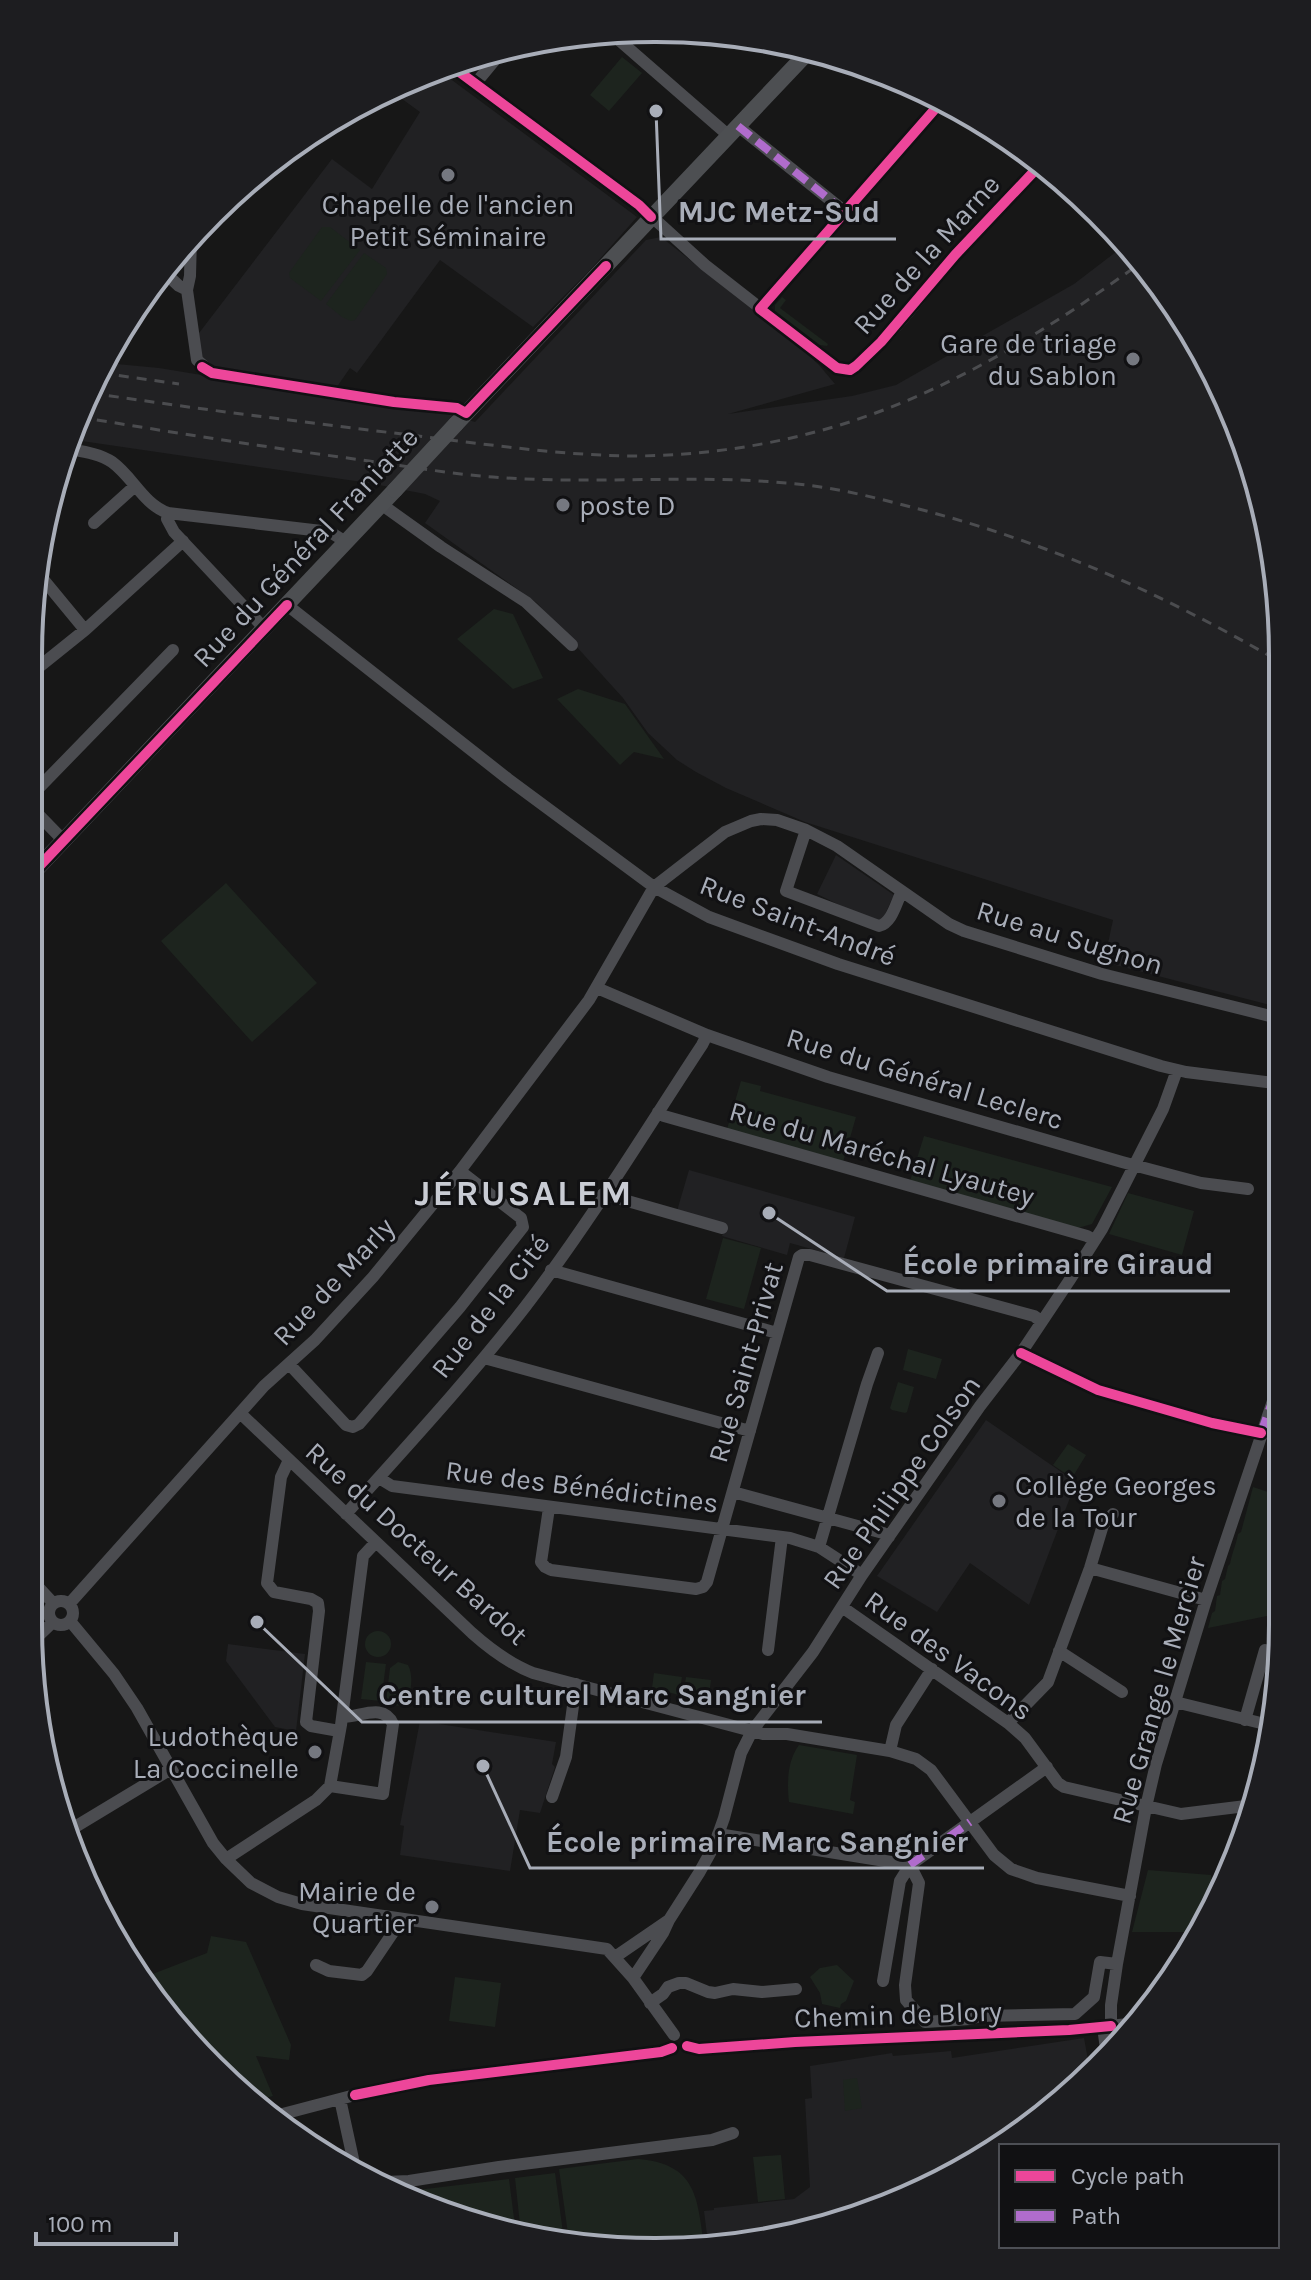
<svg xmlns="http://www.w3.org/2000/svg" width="1311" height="2280" font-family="Karla,sans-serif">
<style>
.built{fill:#212123}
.green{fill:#1d241e}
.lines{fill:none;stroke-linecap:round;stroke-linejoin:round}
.minor{stroke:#4b4c50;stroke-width:12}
.major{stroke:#4d4f52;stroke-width:16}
.rail{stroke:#4b4c4f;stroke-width:3;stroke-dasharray:10 8;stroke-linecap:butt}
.major-bridge{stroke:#4d4f52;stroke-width:16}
.quiet{stroke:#b06ccc;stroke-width:8;stroke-dasharray:16 8;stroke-linecap:butt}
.cycleway-casing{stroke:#111113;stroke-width:15}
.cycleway{stroke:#ed469a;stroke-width:10}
.poi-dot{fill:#757880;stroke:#111113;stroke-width:3}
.labels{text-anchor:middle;stroke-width:6;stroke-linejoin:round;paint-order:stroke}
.poi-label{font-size:28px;fill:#a8adb8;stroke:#111113;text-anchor:end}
.street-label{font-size:28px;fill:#a8adb8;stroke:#111113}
.district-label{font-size:36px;font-weight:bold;letter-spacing:2px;fill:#c9ccd4;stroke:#111113}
.rim{fill:none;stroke:#a8adb8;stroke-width:4}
.leader{fill:none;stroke:#a8adb8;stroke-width:3}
.callout-dot{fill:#a8adb8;stroke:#111113;stroke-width:3}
.callout-label{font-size:30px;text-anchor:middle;font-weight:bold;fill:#a8adb8;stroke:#111113;stroke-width:6;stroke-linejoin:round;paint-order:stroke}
</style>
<rect width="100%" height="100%" fill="#171717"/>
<path class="built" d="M437,69L637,217L590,270L533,327L440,260L357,373L350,368L334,391L213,372L199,359L196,337L332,159L372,189L420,112L398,96L411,78Z
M661,237L800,347L819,365L835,384L728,414L852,396L896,385L1074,284L1125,245L1199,341L1250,454L1282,614V1008L1104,962L1113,920L805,822L726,788L696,772L677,760L648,733L623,698L537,603L425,523L440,501L425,494L369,483L68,439L106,363L159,368L383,405L444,413L475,422L646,240Z
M836,855L894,895L880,925L817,894Z
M689,1170L855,1217L844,1258L790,1243L787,1255L722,1236L726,1225L677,1211Z
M986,1420L1076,1482L1029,1605L970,1563L937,1612L877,1576Z
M228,1644L305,1654L296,1731L275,1727L226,1661Z
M420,1721L556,1742L552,1764L555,1767L540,1813L520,1810L510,1871L400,1855L404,1826L400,1825Z
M1084,2038L1088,2060L1097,2059L1038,2122L858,2219L708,2243L704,2211L714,2210V2208L794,2199L810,2187L805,2099L812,2098L810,2066L892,2053L893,2056L951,2051L952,2058Z"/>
<path class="green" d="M622,57L642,73L609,111L590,95Z
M322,227H330L360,250L321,301L290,278L289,273Z
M364,253L386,268L387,274L355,320L351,321L342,317L326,304Z
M782,297L786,300L780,308L828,344L827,346L820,345L775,311V305Z
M494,609L513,614L543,678L513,689L457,639Z
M578,689L625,704L664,759L634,752L620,765L557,699Z
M226,883L317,983L252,1042L161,941Z
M741,1081L761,1086L760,1091L856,1117L843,1162L727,1129Z
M924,1136L1112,1187L1092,1224L1078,1228L910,1181Z
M1128,1193L1194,1211L1182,1255L1109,1234Z
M723,1238L761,1248L744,1309L706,1299Z
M908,1349L942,1359L936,1379L903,1370Z
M898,1382L914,1387L907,1412L905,1413L892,1410L890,1408Z
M1068,1444L1086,1455L1072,1478L1053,1465Z
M1282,1482V1613L1208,1628L1212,1613L1215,1611L1217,1596L1220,1595L1222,1581L1225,1579L1228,1566L1230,1564C1232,1553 1236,1545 1238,1534L1241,1532L1253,1487L1277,1495Z
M365 1644a13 13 0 1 1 26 0a13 13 0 1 1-26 0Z
M366,1662L386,1664L381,1701L361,1699Z
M398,1662L408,1665C414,1676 412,1699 401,1706L390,1705L386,1701L390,1668Z
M654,1673L682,1677L679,1695L652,1688Z
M686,1677L711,1680L708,1703L683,1696Z
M799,1745L857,1755L850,1800L855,1802L853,1814L789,1802C787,1784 787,1761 799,1745Z
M1148,1870L1211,1875L1214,1899L1197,1932H1132Z
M211,1936L246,1942L291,2045L289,2060L256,2056L273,2096L258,2100L157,2006L141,1974L150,1975L207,1953Z
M837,1965L854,1981L846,2001L841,2004L840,2008L822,2004L820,1993L810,1977L820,1968Z
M455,1977L501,1983L495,2027L449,2021Z
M857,2078L862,2108L845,2111L843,2080Z
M781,2155L785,2199L758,2202L753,2157Z
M638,2159C696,2164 697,2196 704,2244L656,2252L569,2241L559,2169Z
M555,2173L564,2240L521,2234L515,2178Z
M509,2179L516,2234L493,2230L417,2196V2190Z"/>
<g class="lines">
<path class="minor" d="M614,32L612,34L728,135
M450,65L639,205L705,265L832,364L844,370C869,368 936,277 955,255C982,223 1012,194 1041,164
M475,84L504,49
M738,126L844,211
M1022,149L1039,165
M191,237L190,276L187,290L197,360L212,373L394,402L457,408L466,413
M163,271L179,286L187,290
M760,309L942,101
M64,448C79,451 99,453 112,462C133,477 143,504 168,513L330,532L346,542
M381,504L441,547L526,602L572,645
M168,513L167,519L174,532L264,628
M94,523L135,486
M38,573L85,630
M287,605L508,779L654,887L709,917L838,964L1161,1066L1186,1072L1282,1084
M29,675L85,630L183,541
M29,798L173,650
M29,805L64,841
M806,830L786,891L879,926C892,923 896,903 902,891
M597,988L707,1035L828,1077L1122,1162L1201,1183L1248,1189
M658,1112L664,1116L1087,1236L1094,1240
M603,1194L722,1228
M551,1270L777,1333
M1021,1353L1098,1390L1212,1423L1261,1433
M484,1358L750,1431
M289,1364L346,1425L353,1427L359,1424L460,1307L523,1227L521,1218L460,1171
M240,1413L472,1633C490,1649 510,1664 533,1673L763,1734H787L890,1751L916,1759L931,1770L994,1855L1011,1869L1037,1878L1130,1896
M289,1460L281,1477L267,1583L274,1592L311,1599L318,1603L319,1611L306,1722L311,1726L339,1731
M379,1478L392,1486L790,1538L819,1547L862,1575
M733,1492L883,1533L889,1537
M549,1508L541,1562L545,1567L551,1570L696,1589L703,1587L707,1582L799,1257L802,1255H810L1034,1316L1041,1321
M346,1514C407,1446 469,1379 525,1307C589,1224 644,1133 702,1045L707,1035
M819,1547L867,1384L878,1353
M1090,1568L1206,1600
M28,1576L53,1603
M49 1613a12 12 0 1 1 24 0a12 12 0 1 1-24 0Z
M70,1603L240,1413L264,1386L315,1340L373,1277L460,1171L589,1000L654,887L725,832L751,821L761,819L777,820L806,830L837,846L949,924L964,931L1102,974L1282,1019
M842,1607L1008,1723L1025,1738L1058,1783L1064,1787L1181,1814L1254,1805
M70,1621L114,1674L137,1708L213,1843L226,1859L251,1883L278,1897L302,1904L607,1949L633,1978L674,2035
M31,1643L53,1622
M768,1650L782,1537
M1059,1651L1122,1692
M1175,1702L1269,1725V1729
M1245,1720L1265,1650
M1008,1723L1048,1682L1090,1568L1103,1525L1113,1514
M890,1751L896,1725L932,1669
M330,1786L383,1794L393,1724C383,1702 359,1718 342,1717
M552,1797L566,1757L576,1684
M65,1833L171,1769
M718,1834L910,1865
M226,1859L316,1800L330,1786L341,1725L363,1556L376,1542
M910,1865L919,1883L905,1985L906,2000L925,2022L970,2019L980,2016L1075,2014L1094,1997L1100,1962L1117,1964
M615,1957L669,1920
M316,1965L329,1971L362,1975L367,1971L394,1931L396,1918
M633,1978L663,1933L669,1920L699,1873L714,1846L724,1818L741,1753L752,1731L813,1652L862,1575L980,1406L1021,1353L1069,1281L1102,1229L1163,1109L1177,1070
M883,1981L900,1881L910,1865L1047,1767
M650,2003L663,1994L668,1987L679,1983H686L708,1992L715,1993L733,1989L762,1992L796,1989
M1111,2026V2005L1117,1964L1146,1807L1156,1764L1206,1600L1282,1374
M1103,2027L1106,2049
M687,2046L699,2049C842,2034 986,2039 1129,2024
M340,2099L355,2168
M275,2116L355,2095L429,2080L661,2052L672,2048
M385,2182L409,2181L499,2167L712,2140L733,2133"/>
<path class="major" d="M456,424L810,50
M29,877L395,490"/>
<path class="rail" d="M101,373L179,384
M91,393C197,409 303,422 410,435C486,444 562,456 639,456C700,455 760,447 819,431C935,400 1043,334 1139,264
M79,417C176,433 272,448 369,461C411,467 452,474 493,477C591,485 689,474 786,483C830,486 873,497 915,508C1050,543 1161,593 1282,663"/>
<path class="major-bridge" d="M395,490L456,424"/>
<path class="quiet" d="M738,126L844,211
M1261,1433L1282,1374
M910,1865L970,1822"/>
<defs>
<path id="cycleway" d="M450,65L639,205L651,217
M942,101L760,309L837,368L850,370L856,366L881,342L955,255L1041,164
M202,367L212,373L394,402L457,408L466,413L606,266
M29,877L287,605
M1021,1353L1098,1390L1212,1423L1261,1433
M687,2046L699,2049L795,2042L1069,2030L1111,2026
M355,2095L429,2080L661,2052L672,2048"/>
</defs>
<use href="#cycleway" class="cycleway-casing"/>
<use href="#cycleway" class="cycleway"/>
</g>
<g class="poi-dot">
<circle cx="448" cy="175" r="8"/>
<circle cx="1133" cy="359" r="8"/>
<circle cx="563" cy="505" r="8"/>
<circle cx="999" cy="1501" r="8"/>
<circle cx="315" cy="1752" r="8"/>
<circle cx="432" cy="1907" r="8"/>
</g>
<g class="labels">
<g class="poi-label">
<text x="448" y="214" text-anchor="middle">Chapelle de l'ancien<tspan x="448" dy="32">Petit Séminaire</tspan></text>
<text x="1117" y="353">Gare de triage<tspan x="1117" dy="32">du Sablon</tspan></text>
<text x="579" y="515" text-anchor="start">poste D</text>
<text x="1015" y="1495" text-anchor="start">Collège Georges<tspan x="1015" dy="32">de la Tour</tspan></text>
<text x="299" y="1746">Ludothèque<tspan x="299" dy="32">La Coccinelle</tspan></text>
<text x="416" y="1901">Mairie de<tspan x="416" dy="32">Quartier</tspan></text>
</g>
<g class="street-label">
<text transform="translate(926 254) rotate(-48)" y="10">Rue de la Marne</text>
<text transform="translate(305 547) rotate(-47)" y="10">Rue du Général Franiatte</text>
<text transform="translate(798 920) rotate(21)" y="10">Rue Saint-André</text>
<text transform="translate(1070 937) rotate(17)" y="10">Rue au Sugnon</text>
<text transform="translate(925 1078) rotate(17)" y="10">Rue du Général Leclerc</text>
<text transform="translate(882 1153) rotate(16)" y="10">Rue du Maréchal Lyautey</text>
<text transform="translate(333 1281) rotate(-47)" y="10">Rue de Marly</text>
<text transform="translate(490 1306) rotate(-52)" y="10">Rue de la Cité</text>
<text transform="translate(745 1362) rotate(-74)" y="10">Rue Saint-Privat</text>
<text transform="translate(901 1482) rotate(-55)" y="10">Rue Philippe Colson</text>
<text transform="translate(582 1486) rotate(7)" y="10">Rue des Bénédictines</text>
<text transform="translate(417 1543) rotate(42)" y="10">Rue du Docteur Bardot</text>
<text transform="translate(949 1655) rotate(36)" y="10">Rue des Vacons</text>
<text transform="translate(1158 1690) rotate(-74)" y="10">Rue Grange le Mercier</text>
<text transform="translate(898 2014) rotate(-2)" y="10">Chemin de Blory</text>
</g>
<g class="district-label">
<text x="524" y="1205">JÉRUSALEM</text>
</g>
</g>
<path d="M0 0H1311V2280H0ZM655 42H656A613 613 0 0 1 1269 655V1625A613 613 0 0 1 656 2238H655A613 613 0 0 1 42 1625V655A613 613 0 0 1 655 42Z" fill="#1d1d20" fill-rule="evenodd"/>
<path class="rim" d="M655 42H656A613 613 0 0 1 1269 655V1625A613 613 0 0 1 656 2238H655A613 613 0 0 1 42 1625V655A613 613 0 0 1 655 42Z"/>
<path class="leader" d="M656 111L661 239H896M769 1213L887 1291H1230M257 1622L362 1722H822M483 1766L530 1868H984"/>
<g class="callout-dot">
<circle cx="656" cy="111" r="8"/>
<circle cx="769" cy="1213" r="8"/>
<circle cx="257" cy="1622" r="8"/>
<circle cx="483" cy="1766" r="8"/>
</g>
<g class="callout-label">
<text x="779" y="222">MJC Metz-Sud</text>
<text x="1058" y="1274">École primaire Giraud</text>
<text x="592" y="1705">Centre culturel Marc Sangnier</text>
<text x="757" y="1852">École primaire Marc Sangnier</text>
</g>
<rect x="999" y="2144" width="280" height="104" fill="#111113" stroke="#4d4f55" stroke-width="2"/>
<rect x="1015" y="2170" width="40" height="12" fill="#ed469a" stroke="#4d4f55" stroke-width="2"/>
<text x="1071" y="2184" font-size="24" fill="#a8adb8">Cycle path</text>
<rect x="1015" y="2210" width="40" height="12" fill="#b06ccc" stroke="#4d4f55" stroke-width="2"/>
<text x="1071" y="2224" font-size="24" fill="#a8adb8">Path</text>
<path d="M36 2232v12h140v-12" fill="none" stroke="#a8adb8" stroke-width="4"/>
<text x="48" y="2232" font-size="24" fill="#a8adb8" stroke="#111113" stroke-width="6" paint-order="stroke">100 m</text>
</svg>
